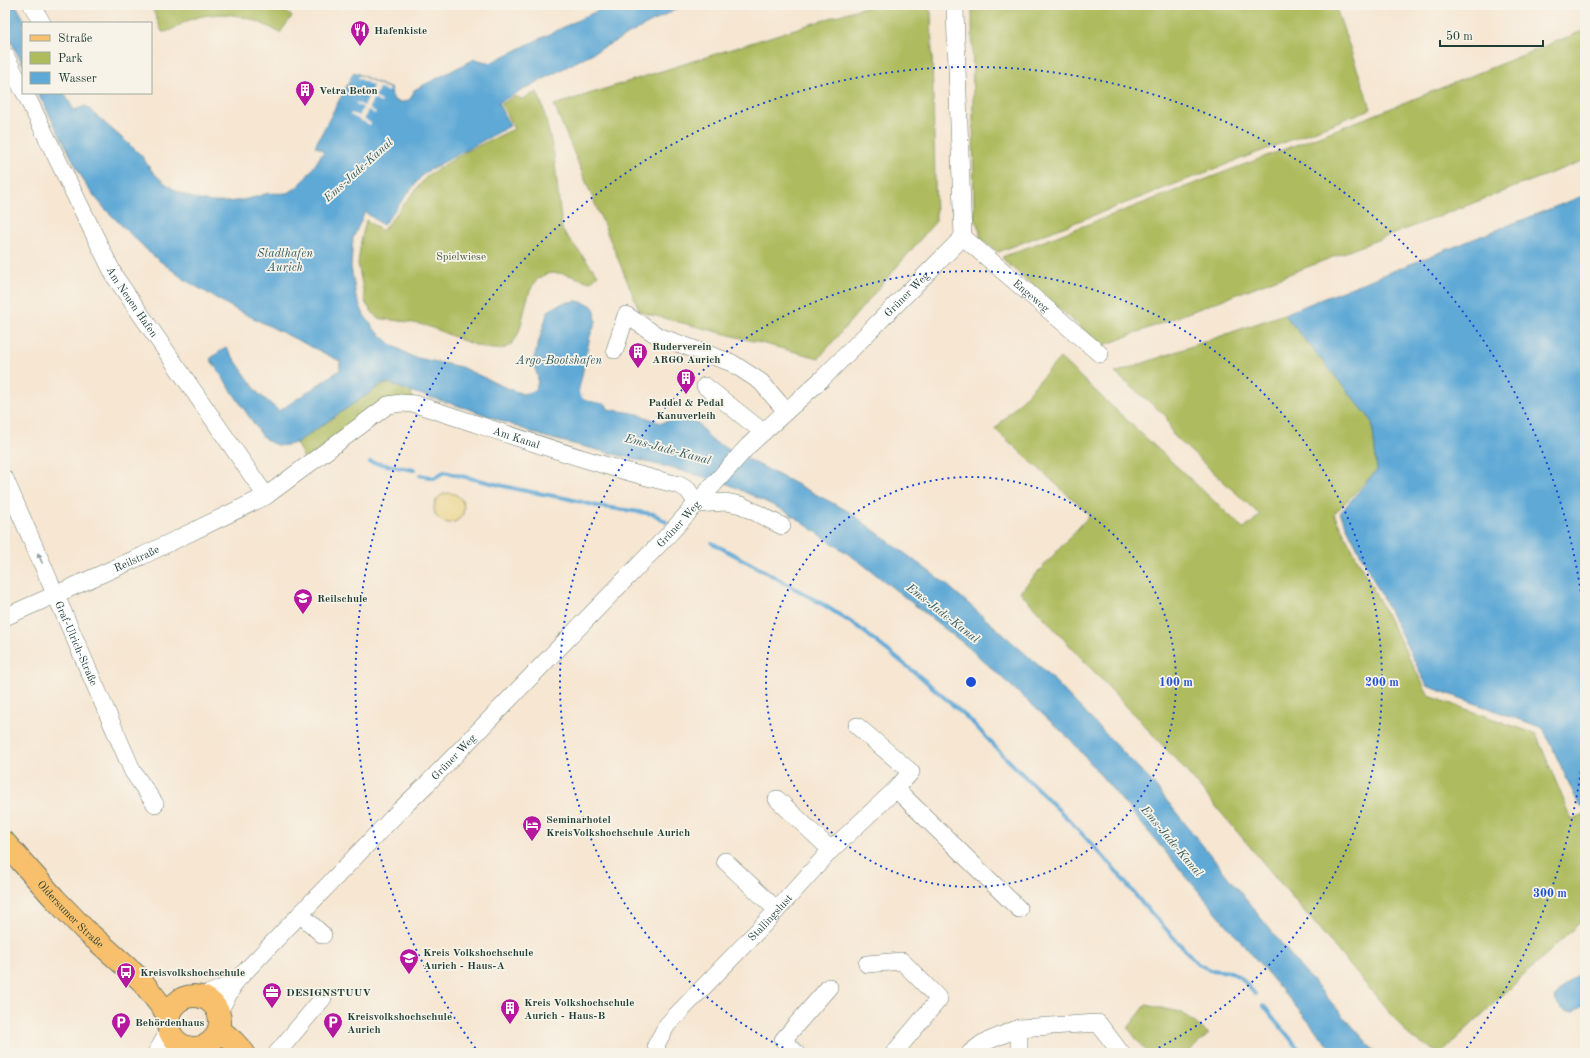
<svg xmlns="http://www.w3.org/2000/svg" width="1590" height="1058" font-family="'Old Standard TT',serif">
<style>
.green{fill:#aebc5e;stroke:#667c49}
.sand{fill:#eeda9e;stroke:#868c69}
.water{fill:#5ea9d6;stroke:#3e7385}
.pier{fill:#f6e6d2}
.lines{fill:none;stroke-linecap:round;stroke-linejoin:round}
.stream{stroke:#5ea9d6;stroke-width:4}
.minor-casing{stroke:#6a786b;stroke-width:18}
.major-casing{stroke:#6a786b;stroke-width:24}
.minor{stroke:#fff;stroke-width:17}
.major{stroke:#f8bf6c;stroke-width:22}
.oneway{fill:#8f9e9a}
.ring{fill:none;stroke:#1d4ed8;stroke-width:2;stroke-dasharray:2 4}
.labels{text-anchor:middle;stroke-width:3.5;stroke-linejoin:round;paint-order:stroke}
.poi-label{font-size:11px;font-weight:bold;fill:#1f3d34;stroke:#f7f3e8;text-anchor:start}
.park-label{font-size:11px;fill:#435d3e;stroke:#f7f3e8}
.street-label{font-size:11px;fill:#1f3d34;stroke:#f7f3e8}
.water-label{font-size:12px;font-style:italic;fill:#325d65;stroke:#f7f3e8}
.centre{fill:#1d4ed8;stroke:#f7f3e8;stroke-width:2}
.ring-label{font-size:12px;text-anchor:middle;font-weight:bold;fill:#1d4ed8;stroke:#f7f3e8;stroke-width:3.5;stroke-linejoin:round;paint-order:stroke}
</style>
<rect width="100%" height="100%" fill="#f7f3e8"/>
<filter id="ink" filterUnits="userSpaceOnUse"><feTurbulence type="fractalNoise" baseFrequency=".025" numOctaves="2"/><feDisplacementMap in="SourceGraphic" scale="8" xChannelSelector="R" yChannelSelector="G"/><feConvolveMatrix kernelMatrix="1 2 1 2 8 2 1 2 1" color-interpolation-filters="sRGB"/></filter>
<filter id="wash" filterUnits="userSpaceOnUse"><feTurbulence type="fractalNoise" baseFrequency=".012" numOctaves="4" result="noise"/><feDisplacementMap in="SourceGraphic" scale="16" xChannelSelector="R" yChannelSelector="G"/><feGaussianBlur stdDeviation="0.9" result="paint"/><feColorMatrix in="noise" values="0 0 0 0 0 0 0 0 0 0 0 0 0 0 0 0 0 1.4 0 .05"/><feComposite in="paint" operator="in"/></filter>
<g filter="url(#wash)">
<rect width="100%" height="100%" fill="#f6e6d2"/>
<path class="green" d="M151,5H275L292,16L280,33C252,16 222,8 189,20C180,24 172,32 162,32Z
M871,5H926L931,12L936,221L819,358L640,312L554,105Z
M972,5H1335L1371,109L998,252L980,239V231L974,217Z
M1585,30V160L1102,346L1006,262L1002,257L1374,115Z
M537,92L543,107L554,154L562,230L598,275L590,282C580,279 568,274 558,273C514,270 533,338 505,348C483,355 441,328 419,324C405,321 390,320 377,318L366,304L358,264L361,241L366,220L382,231L428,175L467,151L514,129L501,104L515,96L522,99Z
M1284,314L1372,421L1377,470L1334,514L1429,696L1536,734L1572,820L1585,815V918L1441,1053L1412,1039L1180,764L1020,592L1090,515L995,429L1060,358L1244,529L1260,515L1173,435L1166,416L1115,373Z
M389,383L409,390L415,401L398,400L305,460L296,443L381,385Z
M1146,1005L1181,1012L1209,1034L1187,1053H1147L1128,1028Z"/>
<path class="sand" d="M434 508a15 15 0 1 1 30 0a15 15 0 1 1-30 0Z"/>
<path class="water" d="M5,5H16L26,23H23V65L5,30Z
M609,5H684L498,103L510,126L424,173L383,225L365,212L353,238L351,267L356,296L364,315L375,330L392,345L413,357L461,367L502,386L523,394L534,391L537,386L538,378L533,361L548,311L563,303L577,301L591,305L595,310L596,322L590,336L579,391L585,400L606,404L608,409L638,414L661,423L680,418L698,423L711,440L848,511L946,584L1045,671L1151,781L1301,968L1376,1053H1335L1071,740L968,647L860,562L787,512L728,484L691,473L545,437L472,410L403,389L389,383L381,385L296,443C281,447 275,447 263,437L210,359L226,347L258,393L279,411L340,370V361L235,309L185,280L152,255L105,209L87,187L38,93H64L74,110L86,106C98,117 110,128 122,138C128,144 135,149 141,155C145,160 148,167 153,172C184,205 221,208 262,195C269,192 278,194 286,193C302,189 315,164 324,151L315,146L354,72L391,89L392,96L395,101C405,104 412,101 414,90L475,59L490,63Z
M1585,195V805L1580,807L1543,728L1427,686L1340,513L1377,470L1372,421L1284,314Z
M1585,969V1004C1582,1006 1577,1010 1574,1011C1564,1013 1557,1006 1555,998L1563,986Z"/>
<path class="pier" d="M359,75L389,89L388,92L379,88L375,97L382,101L381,103L373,99L369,108L376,112L375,114L368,110L364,119L371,123L370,125L350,115L351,113L359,116L363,108L356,104V102L364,106L368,97L361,93L362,91L369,94L373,86L358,78Z
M593,330L594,332L586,362L587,365L581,391L582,395L586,398L606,402V404L585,400L580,396L579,391L585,365L584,362Z"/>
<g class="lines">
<path class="stream" d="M370,462L414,470
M420,475L434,478L444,472L521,490L565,498L597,506L654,514L666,522
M712,543L766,572L824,605L858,627L923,679L971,721L1000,752L1069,820L1112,866L1142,903L1198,964L1211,970L1231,972L1241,978L1255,994
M1263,1005L1302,1053"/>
</g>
</g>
<g filter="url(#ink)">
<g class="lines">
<defs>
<g id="minor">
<path d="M32,5L42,23"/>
<path d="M5,55L23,90"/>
<path id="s1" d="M25,93L115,277L266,496"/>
<path id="s2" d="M963,237L1100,354"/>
<path d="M615,350L626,315L658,336L732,363L761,382L786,411"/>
<path d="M705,386L763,432"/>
<path id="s3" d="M5,479L133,772L155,804"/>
<path d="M697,504L726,502L741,505L782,526"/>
<path id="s4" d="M5,617L142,556L266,496L388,405L401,403L415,404C503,432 590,464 679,485L688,490L697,504"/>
<path d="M896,789L1019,909"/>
<path d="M777,799L831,850"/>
<path d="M725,861L777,910"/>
<path d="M300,914L323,935"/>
<path d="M867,964L902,961L939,999L894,1053"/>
<path d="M200,997L220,989L236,981"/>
<path id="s5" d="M218,1013L236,981L400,810L427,784L671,532L748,446L823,378L963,237L955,10L956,5"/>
<path d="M1019,1028L1098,1023L1121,1053"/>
<path d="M156,1053L169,1031"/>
<path d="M178,1053L188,1048"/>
<path d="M277,1053L323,998"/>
<path id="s6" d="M658,1053L656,1045L667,1025L767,921L831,850L896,789L911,772L857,726"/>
<path d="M796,1053L783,1040L829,987"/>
<path d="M970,1053L983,1043L1019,1028V1053"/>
</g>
<g id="major">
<path id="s7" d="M5,843L55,899L84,929L141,980L169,1016"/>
<circle cx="194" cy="1022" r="26"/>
<path d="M219,1029L233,1041L244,1053"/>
</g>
</defs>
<use href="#minor" class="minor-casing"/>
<use href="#major" class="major-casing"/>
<use href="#minor" class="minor"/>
<use href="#major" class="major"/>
</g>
<defs><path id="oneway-solid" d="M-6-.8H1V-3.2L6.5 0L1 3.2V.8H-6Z"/></defs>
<use class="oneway" href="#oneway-solid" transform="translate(40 558) rotate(-114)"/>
</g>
<g class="ring">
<circle cx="971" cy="682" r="205"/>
<path d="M794 1053A411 411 0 1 1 1148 1053"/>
<path d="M1585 736A616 616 0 0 1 1463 1053M479 1053A616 616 0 1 1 1585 628"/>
</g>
<defs>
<symbol id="restaurant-pin" viewBox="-11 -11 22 30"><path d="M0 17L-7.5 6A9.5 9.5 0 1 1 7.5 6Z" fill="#b5179e" stroke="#f7f3e8"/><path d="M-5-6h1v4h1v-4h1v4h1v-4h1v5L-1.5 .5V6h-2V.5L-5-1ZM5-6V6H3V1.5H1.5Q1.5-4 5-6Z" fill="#fff"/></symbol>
<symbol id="building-pin" viewBox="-11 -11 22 30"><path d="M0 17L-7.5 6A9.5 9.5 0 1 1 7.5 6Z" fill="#b5179e" stroke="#f7f3e8"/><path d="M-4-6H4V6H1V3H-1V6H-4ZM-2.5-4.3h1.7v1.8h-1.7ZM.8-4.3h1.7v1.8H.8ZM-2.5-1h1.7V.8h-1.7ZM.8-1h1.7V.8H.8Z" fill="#fff"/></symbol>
<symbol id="school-pin" viewBox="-11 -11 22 30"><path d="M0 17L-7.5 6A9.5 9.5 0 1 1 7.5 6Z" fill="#b5179e" stroke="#f7f3e8"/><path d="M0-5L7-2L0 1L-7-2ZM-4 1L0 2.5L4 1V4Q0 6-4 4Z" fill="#fff"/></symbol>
<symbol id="hotel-pin" viewBox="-11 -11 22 30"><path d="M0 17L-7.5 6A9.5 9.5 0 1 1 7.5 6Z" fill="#b5179e" stroke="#f7f3e8"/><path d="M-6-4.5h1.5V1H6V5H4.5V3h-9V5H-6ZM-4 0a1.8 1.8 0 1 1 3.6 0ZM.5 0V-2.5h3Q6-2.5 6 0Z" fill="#fff"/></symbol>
<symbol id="university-pin" viewBox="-11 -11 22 30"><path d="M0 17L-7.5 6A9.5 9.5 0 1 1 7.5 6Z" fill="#b5179e" stroke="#f7f3e8"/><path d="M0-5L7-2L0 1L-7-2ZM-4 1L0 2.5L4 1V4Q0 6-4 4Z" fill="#fff"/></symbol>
<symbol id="bus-pin" viewBox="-11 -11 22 30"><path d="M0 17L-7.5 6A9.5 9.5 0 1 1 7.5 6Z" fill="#b5179e" stroke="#f7f3e8"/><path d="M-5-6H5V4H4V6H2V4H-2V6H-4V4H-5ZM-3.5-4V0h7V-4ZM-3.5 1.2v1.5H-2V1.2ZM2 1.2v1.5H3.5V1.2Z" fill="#fff"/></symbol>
<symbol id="office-pin" viewBox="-11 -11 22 30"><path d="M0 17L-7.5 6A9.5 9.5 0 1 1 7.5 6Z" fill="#b5179e" stroke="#f7f3e8"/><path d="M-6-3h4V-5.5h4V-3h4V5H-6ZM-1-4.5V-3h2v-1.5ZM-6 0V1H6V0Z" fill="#fff"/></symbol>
<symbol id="parking-pin" viewBox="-11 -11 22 30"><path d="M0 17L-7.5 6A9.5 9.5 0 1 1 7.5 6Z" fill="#b5179e" stroke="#f7f3e8"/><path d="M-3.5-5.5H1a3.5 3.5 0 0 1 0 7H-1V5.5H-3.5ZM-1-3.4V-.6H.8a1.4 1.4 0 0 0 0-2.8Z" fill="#fff"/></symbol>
</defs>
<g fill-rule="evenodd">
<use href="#restaurant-pin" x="349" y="19" width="22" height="30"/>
<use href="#building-pin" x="294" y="79" width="22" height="30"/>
<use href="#building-pin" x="627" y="341" width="22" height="30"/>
<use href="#building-pin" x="675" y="367" width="22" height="30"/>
<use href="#school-pin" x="292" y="587" width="22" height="30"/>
<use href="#hotel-pin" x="521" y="814" width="22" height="30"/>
<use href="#university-pin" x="398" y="947" width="22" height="30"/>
<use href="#bus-pin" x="115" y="961" width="22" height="30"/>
<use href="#office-pin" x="261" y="981" width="22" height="30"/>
<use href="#building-pin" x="499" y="997" width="22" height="30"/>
<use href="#parking-pin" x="110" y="1011" width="22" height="30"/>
<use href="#parking-pin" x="322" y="1011" width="22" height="30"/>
</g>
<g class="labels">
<g class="poi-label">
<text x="374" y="34">Hafenkiste</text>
<text x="319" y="94">Vetra Beton</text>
<text x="652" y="350">Ruderverein<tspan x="652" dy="13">ARGO Aurich</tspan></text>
<text x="686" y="406" text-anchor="middle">Paddel &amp; Pedal<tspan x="686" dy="13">Kanuverleih</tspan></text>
<text x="317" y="602">Reilschule</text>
<text x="546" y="823">Seminarhotel<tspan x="546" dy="13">KreisVolkshochschule Aurich</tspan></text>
<text x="423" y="956">Kreis Volkshochschule<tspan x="423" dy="13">Aurich - Haus-A</tspan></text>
<text x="140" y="976">Kreisvolkshochschule</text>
<text x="286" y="996">DESIGNSTUUV</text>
<text x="524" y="1006">Kreis Volkshochschule<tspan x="524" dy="13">Aurich - Haus-B</tspan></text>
<text x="347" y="1020">Kreisvolkshochschule<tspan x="347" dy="13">Aurich</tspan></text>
<text x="135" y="1026">Behördenhaus</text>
</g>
<g class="park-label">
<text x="461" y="260">Spielwiese</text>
</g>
<g class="street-label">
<text dy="4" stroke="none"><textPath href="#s5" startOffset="997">Grüner Weg</textPath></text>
<text dy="4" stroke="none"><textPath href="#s2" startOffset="90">Engeweg</textPath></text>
<text dy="4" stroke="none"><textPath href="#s1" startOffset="235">Am Neuen Hafen</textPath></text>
<text dy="4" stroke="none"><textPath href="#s4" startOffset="574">Am Kanal</textPath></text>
<text dy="4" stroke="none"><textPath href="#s5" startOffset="673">Grüner Weg</textPath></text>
<text dy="4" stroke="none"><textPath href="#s4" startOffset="144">Reilstraße</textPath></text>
<text dy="4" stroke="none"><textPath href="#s3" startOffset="179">Graf-Ulrich-Straße</textPath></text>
<text dy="4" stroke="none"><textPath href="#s5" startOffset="349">Grüner Weg</textPath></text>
<text dy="4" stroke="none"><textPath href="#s7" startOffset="97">Oldersumer Straße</textPath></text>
<text dy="4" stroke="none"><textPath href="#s6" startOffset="180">Stallingslust</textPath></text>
</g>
<g class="water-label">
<text transform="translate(358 170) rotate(-42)" y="4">Ems-Jade-Kanal</text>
<text x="285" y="257">Stadthafen<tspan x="285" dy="14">Aurich</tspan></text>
<text x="559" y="364">Argo-Bootshafen</text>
<text transform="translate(668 449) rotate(15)" y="4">Ems-Jade-Kanal</text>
<text transform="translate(943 613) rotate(38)" y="4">Ems-Jade-Kanal</text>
<text transform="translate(1172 841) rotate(50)" y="4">Ems-Jade-Kanal</text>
</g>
</g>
<circle cx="971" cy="682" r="6" class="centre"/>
<g class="ring-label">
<text x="1176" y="686">100 m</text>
<text x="1382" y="686">200 m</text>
<text x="1550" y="897">300 m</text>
</g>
<rect width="1590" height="1058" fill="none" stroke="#f7f3e8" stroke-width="20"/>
<rect x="22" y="22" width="130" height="72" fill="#f7f3e8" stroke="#a1aaa0"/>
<rect x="30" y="35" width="20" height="6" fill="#f8bf6c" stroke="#a1aaa0"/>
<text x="58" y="42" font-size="12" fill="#1f3d34">Straße</text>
<rect x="30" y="52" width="20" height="12" fill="#aebc5e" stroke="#a1aaa0"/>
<text x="58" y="62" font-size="12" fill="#1f3d34">Park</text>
<rect x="30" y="72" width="20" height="12" fill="#5ea9d6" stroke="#a1aaa0"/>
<text x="58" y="82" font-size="12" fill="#1f3d34">Wasser</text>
<path d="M1440 40v6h103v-6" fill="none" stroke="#1f3d34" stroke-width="2"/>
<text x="1446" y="40" font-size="12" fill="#1f3d34" stroke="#f7f3e8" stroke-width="3" paint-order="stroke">50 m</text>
</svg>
